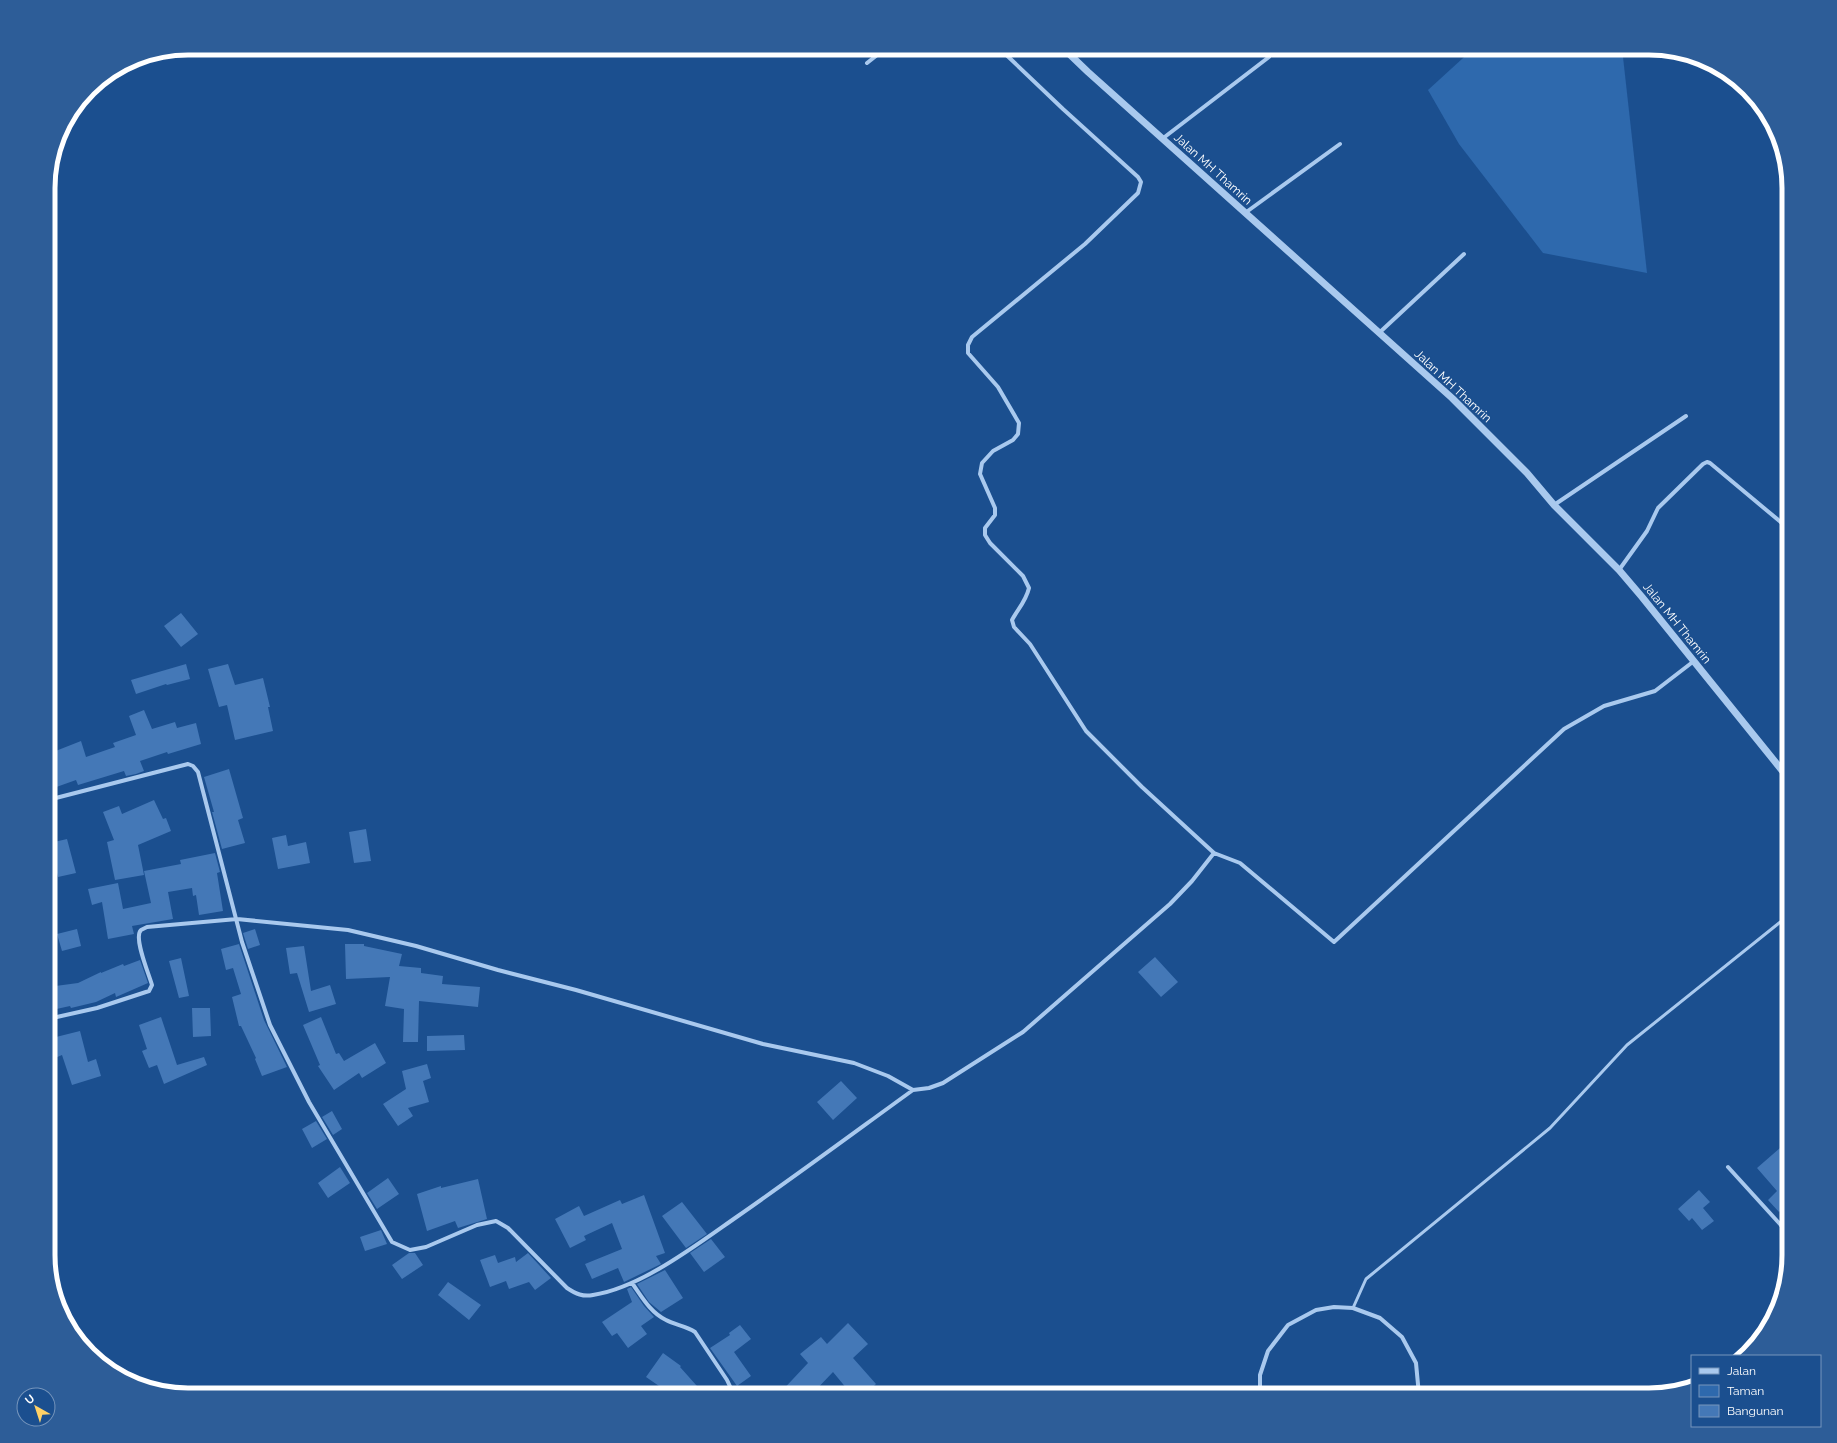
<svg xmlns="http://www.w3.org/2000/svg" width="1837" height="1443" font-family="Raleway,sans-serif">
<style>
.green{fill:#2e69ad}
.building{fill:#4478b7}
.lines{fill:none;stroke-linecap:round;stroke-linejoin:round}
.service{stroke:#a9c9ee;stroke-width:3}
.minor{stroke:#a9c9ee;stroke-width:4}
.tertiary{stroke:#a9c9ee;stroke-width:7}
.labels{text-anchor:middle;stroke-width:3;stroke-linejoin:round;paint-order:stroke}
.street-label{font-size:12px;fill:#fff;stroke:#1b4f8f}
.rim{fill:none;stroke:#fff;stroke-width:5}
</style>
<rect width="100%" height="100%" fill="#1b4f8f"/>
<path class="green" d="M1474,48H1622L1647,273L1543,253L1459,144L1428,90Z"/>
<path class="building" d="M181,613L198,634L181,647L164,626Z
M186,664L190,679L167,685L166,684L136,694L131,680Z
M228,664L235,685L263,678L270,707H268L273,731L235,740L227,705L219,707L208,669Z
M144,710L152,729L175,722L177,728L196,723L201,744L168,754L167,752L140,761L144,771L136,774L126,776L124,771L78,785L76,780L48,790V754L81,741L86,757L115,747L113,743L136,735L129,716Z
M229,769L243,818L238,820L245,843L222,849L212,812H214L204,777Z
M154,800L163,819L166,818L171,831L138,845L144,875L115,880L107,842L114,840L103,812L119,806L122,814Z
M366,829L371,861L354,863L349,832Z
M286,835L288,846L306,842L310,863L278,869L272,838Z
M67,839L76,873L58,877L50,843Z
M215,853L220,872L217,873L223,911L199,915L196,895L193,896L192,888L168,892L173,919L132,926L134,934L108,939L102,902L92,905L88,889L118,883L123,909L151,903L144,871L181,864L180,860Z
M77,929L81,946L62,951L57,934Z
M255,929L260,945L248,949L243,933Z
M239,944L264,1020L287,1067L262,1076L255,1059L256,1058L241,1026H239L232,997L241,994L233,968L226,970L221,949Z
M345,944H364V946L402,954L399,966L421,968V973L443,976L442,984L480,987L478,1007L419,1001L418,1042H403L404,1009L385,1006L390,977L346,979Z
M304,946L311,991L330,985L336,1004L309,1012L297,973L290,974L286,948Z
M1155,957L1178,982L1161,997L1138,972Z
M181,958L189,996L179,998L169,961Z
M140,960L148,983L116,997L115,993L96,1002L71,1008L70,1006L52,1010L48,987L78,983L101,972V973L123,964L124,966Z
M192,1008H210L211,1036L193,1037Z
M161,1017L177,1065L204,1057L207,1065L164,1084L157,1065L149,1068L142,1051L147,1049L139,1025Z
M321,1017L336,1054L339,1053L344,1061L375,1043L386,1063L362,1078L359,1073L334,1090L318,1066L320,1065L303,1025Z
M80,1031L88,1062L96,1059L101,1076L72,1085L62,1055L48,1061V1039Z
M464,1035L465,1050L427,1051V1036Z
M427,1064L431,1078L423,1081L429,1102L408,1108L413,1116L398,1126L383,1104L406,1089L402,1071Z
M841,1081L857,1098L833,1120L817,1102Z
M332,1111L342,1129L333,1135L322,1117Z
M316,1121L327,1139L312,1148L302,1129Z
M1789,1140V1218L1782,1209L1779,1212L1768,1200L1777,1191L1757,1168Z
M340,1167L350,1183L328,1198L318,1183Z
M388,1178L399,1194L377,1209L367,1193Z
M478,1179L487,1219L458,1228L455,1221L427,1231L417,1194L441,1186V1188Z
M1699,1190L1710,1202L1703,1208L1714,1221L1702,1230L1692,1218L1689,1221L1678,1209Z
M644,1195L665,1253L656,1256L661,1264L624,1282L618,1268L592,1279L585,1264L622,1249L612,1223L584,1236L586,1240L570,1248L555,1219L579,1206L584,1216L620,1200L622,1204Z
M682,1202L707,1234L686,1248L662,1216Z
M381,1230L387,1244L365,1251L360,1237Z
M711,1239L725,1257L704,1272L690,1253Z
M409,1253H415L423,1265L402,1279L392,1265Z
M528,1253L551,1278L535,1290L529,1282L509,1289L506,1281L490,1287L480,1260L495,1255L498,1263L515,1257L516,1262Z
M665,1270L683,1298L661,1312L649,1302L637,1284Z
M448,1282L481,1305L469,1320L438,1295Z
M631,1287L644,1306L654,1317L641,1326L647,1334L628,1348L617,1333L612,1336L602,1322L632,1302L627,1289Z
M848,1323L868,1344L853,1358L876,1384L864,1395H852L833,1372L811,1395H778L808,1363L800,1354L821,1337L827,1344Z
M740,1325L751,1339L734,1352L751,1376L737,1386L710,1348L730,1335L729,1333Z
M663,1353L681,1366L680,1367L705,1395H672L646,1377Z"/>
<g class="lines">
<path class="service" d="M1353,1308L1366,1279L1550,1128L1627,1045L1789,915"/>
<path class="minor" d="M999,48L1063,109L1138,177L1141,182L1138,193L1085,244L972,337L968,345V353L998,387L1019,423L1018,434L1013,440L993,451L982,463L980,474L995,508V515L985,528V535L990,543L1023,576L1029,588C1026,601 1018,609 1012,620L1014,627L1030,644L1086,731L1142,787L1214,853L1240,863L1334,942L1564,729L1604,706L1655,691L1694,661
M867,63L886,48
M1162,139L1269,57
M1245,213L1340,144
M1379,333L1464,254
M1554,505L1686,416
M1619,570L1647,531L1658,508L1703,464L1707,462L1710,463L1789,529
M48,800L188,764L193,766L198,772L242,942L270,1025L309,1102L392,1242L410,1250L426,1247L477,1225L496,1221L508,1228L567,1288C576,1294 583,1297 593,1295C641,1288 699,1243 738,1216C797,1175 855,1132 913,1090
M48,1019L97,1008L149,991L152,985C149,974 133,937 141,930L147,927L237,919L348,930L416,946L498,970L576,990L763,1044L854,1063L888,1076L913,1090L929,1088L943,1083L1023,1032L1170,904L1192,881L1214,853
M1728,1167L1789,1234
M632,1283C642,1297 650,1312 666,1320C675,1325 686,1326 695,1332L727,1380L734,1395
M822,1389L827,1395
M1260,1395V1375L1268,1351L1288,1325L1316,1310L1334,1307L1353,1308L1380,1318L1402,1337L1416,1363L1419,1395"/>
<path class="tertiary" d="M1063,48L1088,72L1452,398L1527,473L1554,505L1619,570L1642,597L1789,779"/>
</g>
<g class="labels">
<g class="street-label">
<text transform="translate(1213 169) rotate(42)" y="4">Jalan MH Thamrin</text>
<text transform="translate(1453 386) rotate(43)" y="4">Jalan MH Thamrin</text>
<text transform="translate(1677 623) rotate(51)" y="4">Jalan MH Thamrin</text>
</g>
</g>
<path d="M0 0H1837V1443H0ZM188 55H1649A133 133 0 0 1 1782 188V1255A133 133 0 0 1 1649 1388H188A133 133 0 0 1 55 1255V188A133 133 0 0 1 188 55Z" fill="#2d5d98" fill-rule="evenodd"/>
<path class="rim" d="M188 55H1649A133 133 0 0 1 1782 188V1255A133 133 0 0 1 1649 1388H188A133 133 0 0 1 55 1255V188A133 133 0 0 1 188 55Z"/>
<rect x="1691" y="1355" width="130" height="72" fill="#1b4f8f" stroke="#7695bc"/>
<rect x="1699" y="1368" width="20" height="6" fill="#a9c9ee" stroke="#7695bc"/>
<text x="1727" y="1375" font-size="12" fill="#ffffff">Jalan</text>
<rect x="1699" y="1385" width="20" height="12" fill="#2e69ad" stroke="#7695bc"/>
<text x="1727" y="1395" font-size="12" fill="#ffffff">Taman</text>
<rect x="1699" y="1405" width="20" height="12" fill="#4478b7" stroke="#7695bc"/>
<text x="1727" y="1415" font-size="12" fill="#ffffff">Bangunan</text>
<g transform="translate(36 1407) rotate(321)"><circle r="19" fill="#1b4f8f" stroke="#7695bc"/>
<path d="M0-3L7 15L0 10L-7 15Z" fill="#ffd166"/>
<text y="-6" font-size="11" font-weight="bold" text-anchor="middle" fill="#ffffff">U</text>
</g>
</svg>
